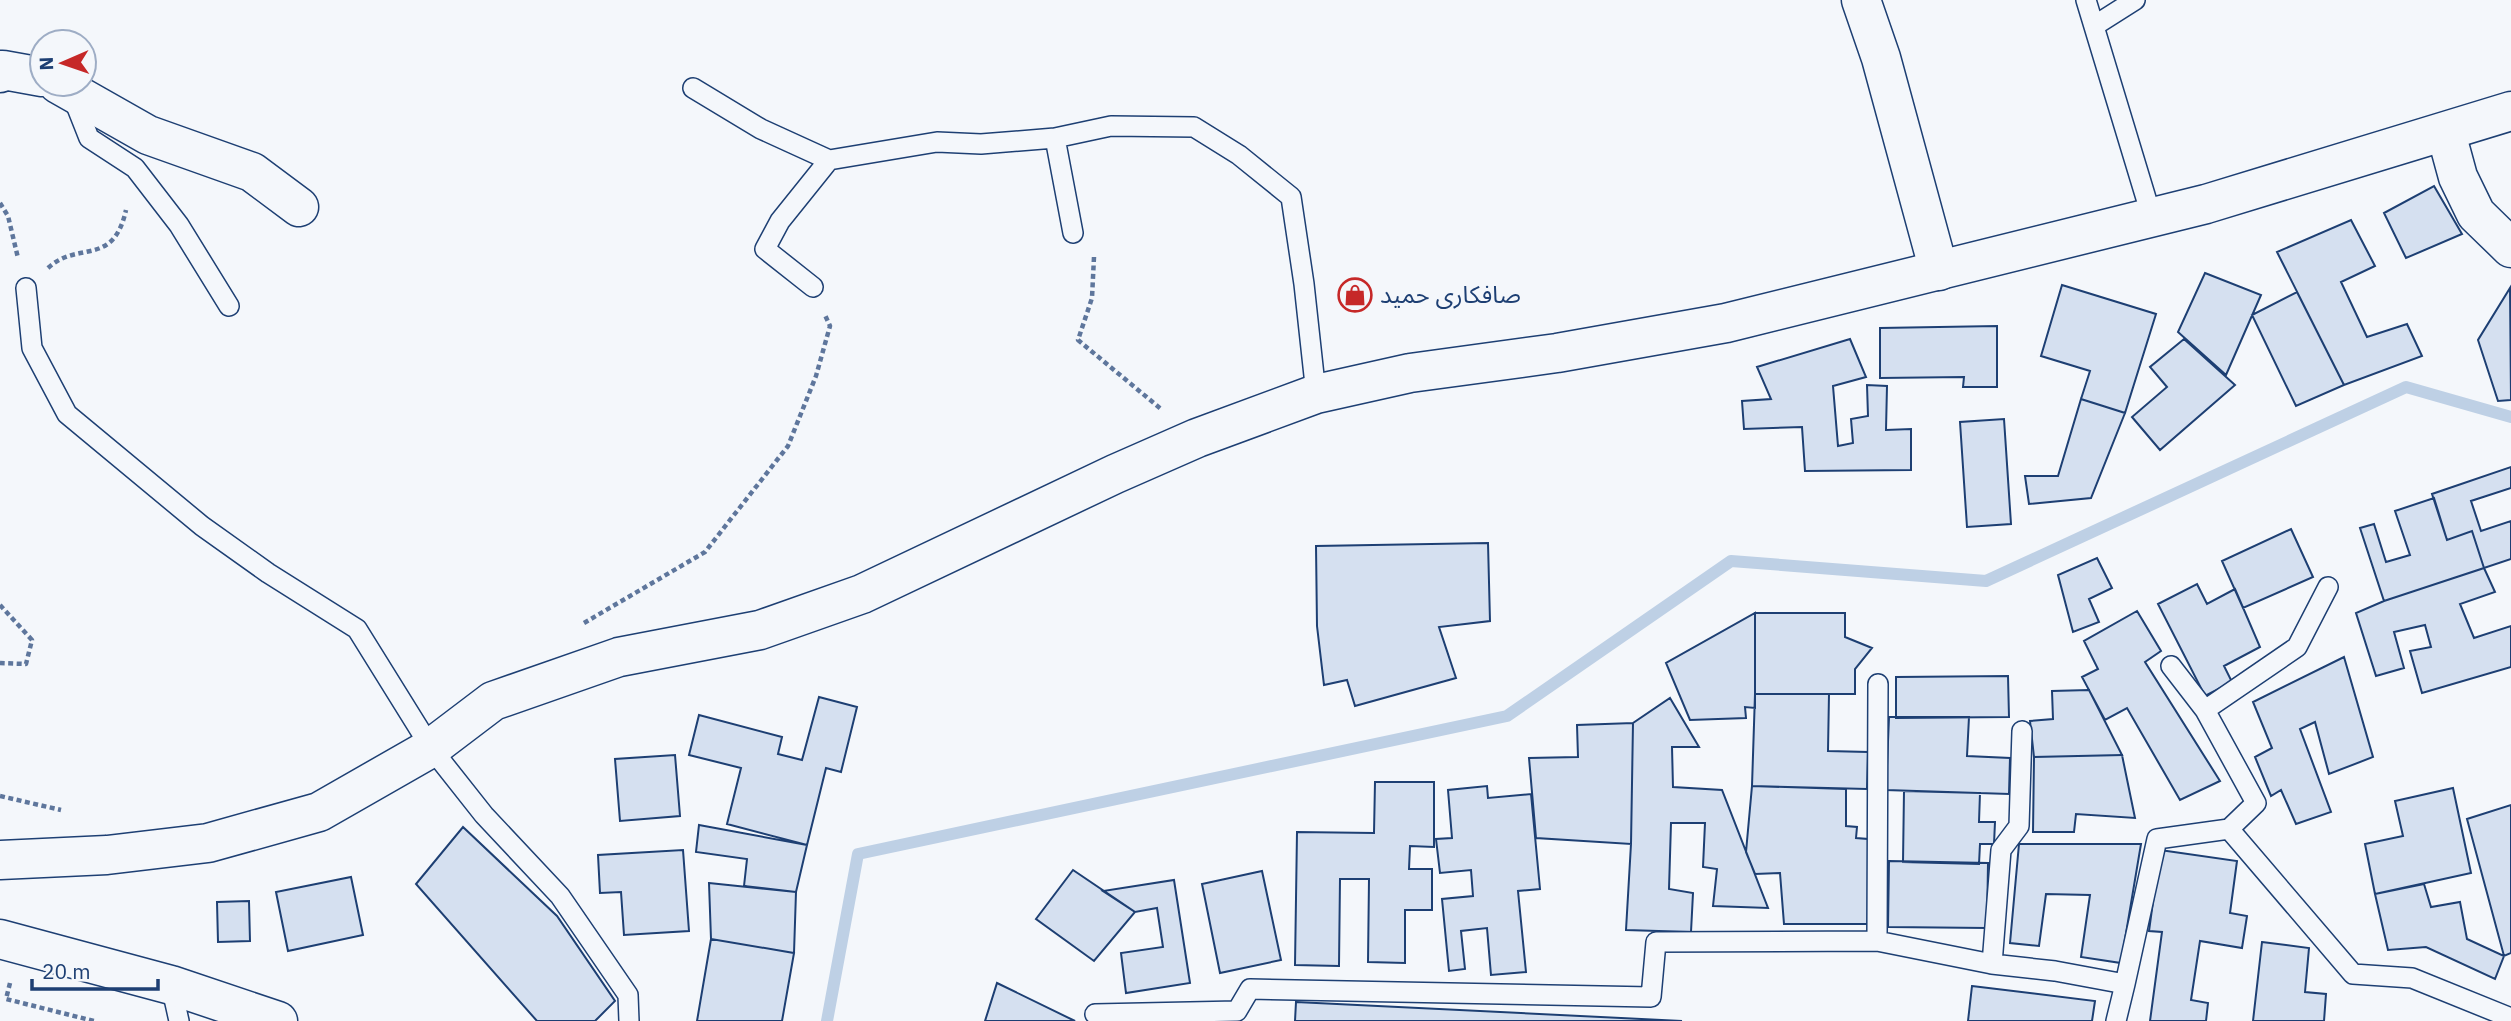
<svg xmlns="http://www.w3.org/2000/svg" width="2511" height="1021" font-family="'IBM Plex Sans','Noto Sans Arabic',sans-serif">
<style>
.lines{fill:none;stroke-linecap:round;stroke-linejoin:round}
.stream{stroke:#bed0e5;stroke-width:12}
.building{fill:#d5e0f0;stroke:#1d3f73;stroke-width:2}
.service-casing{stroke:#1d3f73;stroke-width:22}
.minor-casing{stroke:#1d3f73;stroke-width:41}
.secondary-casing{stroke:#1d3f73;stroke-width:41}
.primary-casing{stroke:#1d3f73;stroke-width:41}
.path{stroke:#5e769c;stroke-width:4.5;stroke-dasharray:5 3.5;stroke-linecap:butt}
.service{stroke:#f4f7fb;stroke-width:19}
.minor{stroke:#f4f7fb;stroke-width:38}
.secondary{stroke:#f4f7fb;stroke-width:38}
.primary{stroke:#f4f7fb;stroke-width:38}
.labels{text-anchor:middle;stroke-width:5;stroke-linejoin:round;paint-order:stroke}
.poi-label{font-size:24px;fill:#1d3f73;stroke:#f4f7fb;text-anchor:start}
</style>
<rect width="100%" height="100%" fill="#f4f7fb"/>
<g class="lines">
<path class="stream" d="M827,1021L858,854L1507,716L1731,561L1986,581L2406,387L2511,417"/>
</g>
<path class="building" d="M2434,186L2462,234L2406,258L2384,213Z
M2351,220L2375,266L2341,282L2367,337L2407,324L2422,356L2344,385L2277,252Z
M2205,273L2261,295L2226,375L2178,332Z
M2062,285L2156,314L2125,413L2081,399L2090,371L2041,356Z
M2510,288L2511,400L2498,401L2478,340Z
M2297,292L2344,385L2296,406L2252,315Z
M1997,326V387H1963L1964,377L1880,378V328Z
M1850,339L1866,377L1833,386L1838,446L1853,443L1851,419L1868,416L1867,385L1887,386L1886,430L1911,429V470L1805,471L1802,427L1744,429L1742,401L1771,399L1757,367Z
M2184,339L2235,385L2160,450L2132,417L2167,387L2150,367Z
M2081,399L2125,413L2091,498L2029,504L2025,476H2058Z
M2004,419L2011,524L1967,527L1960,422Z
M2511,467V488L2471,501L2481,531L2511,521V559L2484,568L2472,531L2447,540L2432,494Z
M2434,498L2447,540L2472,531L2484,568L2384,601L2360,528L2374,524L2386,562L2410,555L2395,511Z
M2291,529L2313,577L2243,608L2222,561Z
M1488,543L1490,621L1439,627L1456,678L1355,706L1347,680L1324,685L1317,626L1316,546Z
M2097,558L2112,588L2089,599L2099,622L2073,632L2058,575Z
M2484,568L2495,592L2460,604L2474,638L2511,626V667L2422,693L2410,651L2431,647L2425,625L2394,632L2404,668L2376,676L2356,613L2384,601Z
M2197,584L2207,604L2235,589L2260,647L2224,666L2232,682L2205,696L2158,604Z
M2137,611L2161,651L2145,662L2220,781L2180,800L2127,708L2105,720L2082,677L2098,669L2084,641Z
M1755,613H1845V637L1872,648L1855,669V694H1755Z
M1755,613V708L1745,707L1746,718L1690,720L1666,663Z
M2344,657L2373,757L2329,774L2315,722L2300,729L2331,812L2296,824L2281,790L2271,796L2255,757L2272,748L2253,702Z
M2008,676L2009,717L1896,718V677Z
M2089,690L2122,755L2034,757L2030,721L2053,719L2052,691Z
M1755,694H1829L1828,751L1868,752L1867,789L1752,786Z
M819,697L857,707L841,772L826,768L807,845L727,824L741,768L689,755L699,715L782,737L778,754L802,760Z
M1670,698L1699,747H1672L1673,787L1722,790L1768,908L1713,906L1717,869L1703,867L1705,823H1671L1669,889L1693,893L1691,932L1626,930L1631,844L1633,723Z
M1889,717H1969L1967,756L2010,758L2009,794L1886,790Z
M1633,723L1631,844L1536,838L1529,758L1578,757L1577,725Z
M675,755L680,816L620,821L615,759Z
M2122,755L2135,818L2076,814L2074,832H2033L2034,757Z
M1375,782H1434V847L1410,846L1409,869H1432V910H1405V963L1368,962L1369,879H1340L1339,966L1295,965L1297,832L1374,833Z
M1487,786L1488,798L1531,794L1540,889L1518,891L1526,972L1491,975L1487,928L1461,931L1465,969L1449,971L1442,899L1473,896L1471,870L1440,873L1436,839L1452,838L1448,790Z
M1752,786L1846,789V826L1857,827L1856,838L1868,839L1869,924H1784L1780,873L1755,874L1746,852Z
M2453,788L2471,873L2375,894L2365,844L2403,836L2395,801Z
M1904,791L1980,793L1979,822H1995L1994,844H1980L1979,864L1903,862Z
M2511,805V953L2504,956L2467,819Z
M699,825L807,845L796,892L744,886L747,859L696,852Z
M463,827L557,916L615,1001L595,1021H537L416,884Z
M2019,844H2141L2121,963L2081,957L2090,895L2046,894L2039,946L2010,943Z
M683,850L689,931L624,935L621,892L600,893L598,855Z
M2160,850L2237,861L2230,913L2247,916L2242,948L2200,941L2191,1000L2208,1003L2206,1021H2150L2162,932L2149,931Z
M1889,861L1988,863L1987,928L1888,927Z
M1073,870L1135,912L1094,961L1036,919Z
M1262,871L1281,960L1220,973L1202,884Z
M351,877L363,935L288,951L276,892Z
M1174,880L1190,983L1126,993L1121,953L1163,947L1157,908L1135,912L1103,891Z
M709,883L796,892L794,953L711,939Z
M2424,884L2431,907L2460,902L2467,939L2504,956L2495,979L2426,947L2388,950L2375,894Z
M249,901L250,941L218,942L217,902Z
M711,939L794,953L782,1021H697Z
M2262,942L2309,948L2305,992L2326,994L2324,1021H2253Z
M997,983L1075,1021H985Z
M1972,986L2095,1001L2092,1021H1968Z
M1296,1002L1682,1021H1295Z"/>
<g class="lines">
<defs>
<path id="service" d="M2086,0L2152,218
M2094,26L2135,0
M693,88L761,129L829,160L937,142L981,144L1055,138L1111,126L1194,127L1239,155L1291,197L1304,284L1316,394
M72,95L89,138L135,168L179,225L229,306
M1055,138L1073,233
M813,287L765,249L780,221L829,160
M26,288L32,348L67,414L202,526L268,573L357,629L431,748L484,815L560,896L628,995L629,1021
M2171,666L2205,710L2256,803L2229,829L2353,974L2412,978L2511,1018
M2205,710L2297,647L2328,587
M1877,941L1878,684
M1992,964L2001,850L2019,826L2022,731
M2125,984L2157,839L2229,829
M171,985L179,1021
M1095,1014L1237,1011L1250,989L1651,997L1656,942L1877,941L1992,964L2055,971L2125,984L2116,1021"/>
<path id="minor" d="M1861,0L1881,58L1939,271
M0,73L3,70L42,77
M58,84L148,135L252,172L299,207
M2446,133L2458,177L2476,214L2511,248"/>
<path id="secondary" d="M0,860L107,855L208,843L319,812L431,748L493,701L619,657L760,630L862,594L1115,474L1197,438L1316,394L1410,373L1557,353L1726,323L2206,204L2511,111"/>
<path id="primary" d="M0,939L171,985L278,1021"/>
</defs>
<use href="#service" class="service-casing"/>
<use href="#minor" class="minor-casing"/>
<use href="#secondary" class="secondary-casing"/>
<use href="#primary" class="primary-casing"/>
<path class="path" d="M0,203L8,216L18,258
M1094,257L1092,298L1078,340L1161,409
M48,268C78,240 113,268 126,210
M0,605L32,640L26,664L0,663
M584,623L705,552L788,446L816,376L830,326L825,315
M0,796L61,810
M10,983L6,999L94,1021"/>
<use href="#service" class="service"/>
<use href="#minor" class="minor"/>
<use href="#secondary" class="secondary"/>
<use href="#primary" class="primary"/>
</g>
<defs>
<symbol id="shop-ring" viewBox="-11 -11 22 22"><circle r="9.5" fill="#f4f7fb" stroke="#c62828" stroke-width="1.5"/><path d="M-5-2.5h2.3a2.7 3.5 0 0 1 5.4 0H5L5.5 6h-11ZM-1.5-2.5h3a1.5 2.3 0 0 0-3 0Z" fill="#c62828"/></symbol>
</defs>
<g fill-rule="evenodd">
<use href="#shop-ring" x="1336" y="276" width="38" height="38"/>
</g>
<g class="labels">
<g class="poi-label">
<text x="1380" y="303">صافکاری حمید</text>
</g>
</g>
<g transform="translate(63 63) rotate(268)"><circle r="33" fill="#f4f7fb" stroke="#9eadc5" stroke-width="2"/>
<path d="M0-5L12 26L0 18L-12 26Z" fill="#c62828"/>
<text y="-10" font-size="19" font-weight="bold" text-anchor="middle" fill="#1d3f73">N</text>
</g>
<path d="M32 979v10h126v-10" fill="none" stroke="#1d3f73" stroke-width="3.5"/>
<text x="42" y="979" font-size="21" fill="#1d3f73" stroke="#f4f7fb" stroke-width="5" paint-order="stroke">20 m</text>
</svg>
